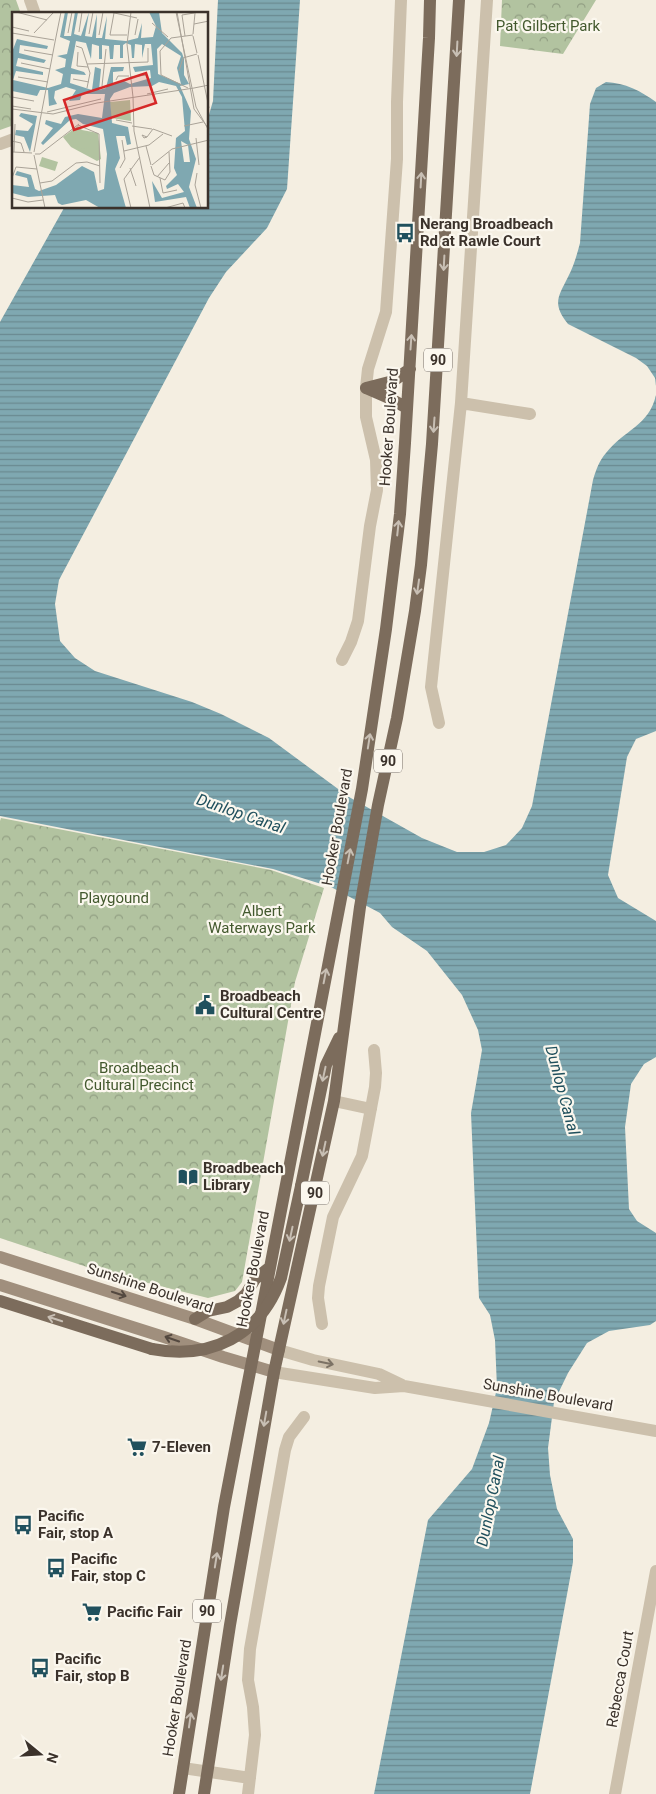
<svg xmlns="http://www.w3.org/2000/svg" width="656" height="1794" font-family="Roboto,sans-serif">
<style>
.park{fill:url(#park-crowns)}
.water{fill:url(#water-rules)}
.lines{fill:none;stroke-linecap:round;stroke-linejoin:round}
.minor{stroke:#ccc0ac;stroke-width:12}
.secondary{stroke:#a08f7d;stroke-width:12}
.primary{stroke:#7c6c5c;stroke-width:12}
.primary-bridge{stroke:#7c6c5c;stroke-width:12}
.oneway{stroke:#c8bfb4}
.oneway2{stroke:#544940}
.oneway3{stroke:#7c7265}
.labels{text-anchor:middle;stroke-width:4.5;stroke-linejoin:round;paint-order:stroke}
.shield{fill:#fbf7ee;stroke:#756d66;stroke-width:1}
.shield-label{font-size:14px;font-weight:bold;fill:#3b322b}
.park-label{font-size:15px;fill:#43592e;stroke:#fbf7ee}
.poi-label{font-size:15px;font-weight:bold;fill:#3b322b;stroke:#fbf7ee;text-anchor:start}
.street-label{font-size:15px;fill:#3b322b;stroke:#fbf7ee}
.water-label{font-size:16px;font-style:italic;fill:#20505d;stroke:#fbf7ee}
.inset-road{fill:none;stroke:#aaa398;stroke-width:1}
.view{fill:#d62828;fill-opacity:0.15;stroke:#d62828;stroke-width:2.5}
.inset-edge{fill:none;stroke:#3b322b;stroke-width:2.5}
</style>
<defs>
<pattern id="park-crowns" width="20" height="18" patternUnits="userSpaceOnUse" patternTransform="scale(1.25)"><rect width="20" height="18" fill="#b2c3a0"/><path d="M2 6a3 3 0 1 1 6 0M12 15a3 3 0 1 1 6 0" fill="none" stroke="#929f83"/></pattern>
<pattern id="water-rules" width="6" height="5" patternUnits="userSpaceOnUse" patternTransform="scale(1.25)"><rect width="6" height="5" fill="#7fa8b1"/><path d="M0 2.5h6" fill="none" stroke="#698990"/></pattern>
</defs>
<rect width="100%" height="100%" fill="#f4eee1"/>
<path class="park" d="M0,0H16L21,14H14V125L0,130Z
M502,0H596L563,54L500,46Z
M1,818L271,870L324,888L295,982L242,1282L235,1291L208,1298L96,1270L0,1238V821Z"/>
<path class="water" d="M218,0H300L287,189L267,228L226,272L209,298L59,580L55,604L60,641L75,658L95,671L192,702L221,714L269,738L349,797L422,838L457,852H484L506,845L522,828L532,806L593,480C596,470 599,461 606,453C624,430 649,426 656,395V731L636,739L627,757L608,875L618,898L656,921V1057L644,1064L631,1084L625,1127L629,1209L637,1221L656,1233V1321L650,1325L609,1331L587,1343L568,1373L554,1402L548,1448L550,1475L557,1509L573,1539V1562L530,1794H374L428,1520L472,1469L489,1423L497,1388L495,1340L490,1315L479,1298L471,1113L482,1050L478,1030L462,995L427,951L392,927L380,913L331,887L273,869L0,816V322L64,208H208V118L213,101Z
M606,82C625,83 641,91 656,102V386L655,378L647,366L636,358L568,324C552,304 558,297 568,277C574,266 577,254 580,243L590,104L596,88Z"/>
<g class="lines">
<path class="minor" d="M30,0L35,14
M0,144L14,139
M461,403L530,414
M342,660L351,642L358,621L370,526L377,490L376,460L366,417V388L368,369L386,312L397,159V102L401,0
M439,723L431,687L461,403L487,0
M334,1101L371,1109
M322,1324L318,1298L319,1286L333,1217L362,1156L375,1087L376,1073L374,1050
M279,1350L313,1360L379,1374L402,1385
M274,1372L375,1388L404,1386L656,1431
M183,1768L250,1778
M248,1794L255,1735L253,1707L248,1680L250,1649L285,1450L289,1437L304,1417
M615,1794L656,1571"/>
<path class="secondary" d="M0,1257L195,1319L279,1350
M0,1285L164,1337L223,1357L274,1372"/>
<path class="primary" d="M366,388L393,381L410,369
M366,388L389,398L407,408
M301,1186L326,1065L339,1038
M0,1301L152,1349
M195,1319L208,1311L227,1307L238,1301L246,1294L255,1279L269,1268
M179,1794L224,1507L362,789L386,629L400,514L405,443L429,38L430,0
M204,1794L230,1625L274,1372L334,1101L360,907L378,805L397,718L415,611L421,565L432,444L459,0"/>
<path class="primary-bridge" d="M152,1349C211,1360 260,1336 281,1278L301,1186"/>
</g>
<defs><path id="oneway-shaft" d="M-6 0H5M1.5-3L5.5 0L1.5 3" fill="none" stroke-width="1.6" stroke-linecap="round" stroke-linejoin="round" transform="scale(1.25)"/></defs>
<g class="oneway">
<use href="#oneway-shaft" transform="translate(457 49) rotate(93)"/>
<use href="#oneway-shaft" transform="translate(421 180) rotate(-87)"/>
<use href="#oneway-shaft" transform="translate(444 263) rotate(93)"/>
<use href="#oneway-shaft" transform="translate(411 342) rotate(-86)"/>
<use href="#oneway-shaft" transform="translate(434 425) rotate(94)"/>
<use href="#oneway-shaft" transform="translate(398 528) rotate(-84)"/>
<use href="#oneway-shaft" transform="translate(418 587) rotate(98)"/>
<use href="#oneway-shaft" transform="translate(369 741) rotate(-81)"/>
<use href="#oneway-shaft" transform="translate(349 856) rotate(-79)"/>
<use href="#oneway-shaft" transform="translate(325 976) rotate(-79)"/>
<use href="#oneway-shaft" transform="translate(324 1074) rotate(102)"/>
<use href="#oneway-shaft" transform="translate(324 1149) rotate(102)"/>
<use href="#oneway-shaft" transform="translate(291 1234) rotate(102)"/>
<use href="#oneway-shaft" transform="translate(285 1317) rotate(102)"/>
<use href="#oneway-shaft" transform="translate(55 1319) rotate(-162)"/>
<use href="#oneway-shaft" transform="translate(265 1419) rotate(100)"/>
<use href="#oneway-shaft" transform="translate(216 1560) rotate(-81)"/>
<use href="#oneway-shaft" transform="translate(222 1673) rotate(99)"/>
<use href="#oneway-shaft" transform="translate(190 1720) rotate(-82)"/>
</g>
<g class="oneway2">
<use href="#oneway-shaft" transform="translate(119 1294) rotate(18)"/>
<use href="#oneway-shaft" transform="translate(172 1339) rotate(-161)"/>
</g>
<use class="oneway3" href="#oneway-shaft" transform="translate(326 1363) rotate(12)"/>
<defs>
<symbol id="bus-bare" viewBox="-9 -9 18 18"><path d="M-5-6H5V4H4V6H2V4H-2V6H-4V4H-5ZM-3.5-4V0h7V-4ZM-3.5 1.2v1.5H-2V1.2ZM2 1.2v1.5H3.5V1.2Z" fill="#20505d" stroke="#fbf7ee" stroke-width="2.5" paint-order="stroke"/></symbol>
<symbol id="civic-bare" viewBox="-9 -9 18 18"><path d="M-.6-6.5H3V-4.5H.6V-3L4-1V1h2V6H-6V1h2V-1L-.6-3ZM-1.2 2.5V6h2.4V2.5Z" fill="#20505d" stroke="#fbf7ee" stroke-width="2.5" paint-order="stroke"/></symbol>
<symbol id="library-bare" viewBox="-9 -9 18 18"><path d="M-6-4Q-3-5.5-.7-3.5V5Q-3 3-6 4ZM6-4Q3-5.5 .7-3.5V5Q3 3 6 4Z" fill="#20505d" stroke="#fbf7ee" stroke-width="2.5" paint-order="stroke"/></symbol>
<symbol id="supermarket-bare" viewBox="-9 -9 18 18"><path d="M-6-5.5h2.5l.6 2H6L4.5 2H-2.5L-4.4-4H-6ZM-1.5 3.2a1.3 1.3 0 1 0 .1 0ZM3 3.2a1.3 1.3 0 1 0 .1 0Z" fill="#20505d" stroke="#fbf7ee" stroke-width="2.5" paint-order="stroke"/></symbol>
</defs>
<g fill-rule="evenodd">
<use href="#bus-bare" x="391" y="219" width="28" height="28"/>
<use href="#civic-bare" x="191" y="991" width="28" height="28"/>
<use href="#library-bare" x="174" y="1163" width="28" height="28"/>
<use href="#supermarket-bare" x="123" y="1433" width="28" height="28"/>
<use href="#bus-bare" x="9" y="1511" width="28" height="28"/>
<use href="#bus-bare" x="42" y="1554" width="28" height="28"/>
<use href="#supermarket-bare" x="78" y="1598" width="28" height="28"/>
<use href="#bus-bare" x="26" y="1654" width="28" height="28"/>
</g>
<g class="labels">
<g class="shield">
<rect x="424" y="348.5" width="28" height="23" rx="4"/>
<rect x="374" y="749.5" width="28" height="23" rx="4"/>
<rect x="301" y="1181.5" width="28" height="23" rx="4"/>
<rect x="193" y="1599.5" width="28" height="23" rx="4"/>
</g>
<g class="shield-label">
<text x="438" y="365">90</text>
<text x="388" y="766">90</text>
<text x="315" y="1198">90</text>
<text x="207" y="1616">90</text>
</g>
<g class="park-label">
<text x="548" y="31">Pat Gilbert Park</text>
<text x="114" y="903">Playgound</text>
<text x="262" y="916">Albert<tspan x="262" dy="17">Waterways Park</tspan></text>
<text x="139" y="1073">Broadbeach<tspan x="139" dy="17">Cultural Precinct</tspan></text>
</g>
<g class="poi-label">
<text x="420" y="229">Nerang Broadbeach<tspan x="420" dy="17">Rd at Rawle Court</tspan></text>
<text x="220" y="1001">Broadbeach<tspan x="220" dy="17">Cultural Centre</tspan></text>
<text x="203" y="1173">Broadbeach<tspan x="203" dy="17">Library</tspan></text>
<text x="152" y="1452">7-Eleven</text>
<text x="38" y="1521">Pacific<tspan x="38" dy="17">Fair, stop A</tspan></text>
<text x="71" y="1564">Pacific<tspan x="71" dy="17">Fair, stop C</tspan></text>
<text x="107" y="1617">Pacific Fair</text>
<text x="55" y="1664">Pacific<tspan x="55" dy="17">Fair, stop B</tspan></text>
</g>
<g class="street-label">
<text transform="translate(389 427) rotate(-86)" y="5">Hooker Boulevard</text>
<text transform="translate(337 827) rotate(-80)" y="5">Hooker Boulevard</text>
<text transform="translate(253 1269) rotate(-79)" y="5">Hooker Boulevard</text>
<text transform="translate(150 1288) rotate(18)" y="5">Sunshine Boulevard</text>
<text transform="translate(548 1395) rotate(10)" y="5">Sunshine Boulevard</text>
<text transform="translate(620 1679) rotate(-80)" y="5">Rebecca Court</text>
<text transform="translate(177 1698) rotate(-81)" y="5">Hooker Boulevard</text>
</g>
<g class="water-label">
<text transform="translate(241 813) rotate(19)" y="6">Dunlop Canal</text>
<text transform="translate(563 1090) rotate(75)" y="6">Dunlop Canal</text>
<text transform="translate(490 1501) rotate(-79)" y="6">Dunlop Canal</text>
</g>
</g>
<g transform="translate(12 12)">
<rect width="196" height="196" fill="#f4eee1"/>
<path d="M118,88L119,109L99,106L98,90ZM66,114L70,118L86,121L89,147L85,149L59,135L51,125Z" fill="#b2c3a0"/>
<path d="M63 129a8 8 0 1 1 16 0a8 8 0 1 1-16 0ZM30,145L46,150L43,159L27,154Z" fill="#b2c3a0"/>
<path d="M53,0H56L52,24H59L63,0H66L62,22L69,24L77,0L73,24L80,25L85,2L84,26H90L95,4L93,27L114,29L126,26L130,11L129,26L141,25L144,14L137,0H147L150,21L170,41L172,47V63L177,72L168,74L179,99L177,127L184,147L177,175L185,196H178L174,185L143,190L140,169L150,186L172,180L166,172L155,177L154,174L165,163L162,156L164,126L173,119L170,85L164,74L147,70L140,74L118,75L102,81L98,87L100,111L116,115L119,132L115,133L113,124H104L108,146L103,157L114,196H88L74,188L50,193L46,191L43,183L16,185L0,181V173L17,175L15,166L3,163L5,159L19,163L23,177L27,179L44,173L70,154L82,160L86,179L92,177L95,142L91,117L71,112L64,107L58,108L31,133L29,131L41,116L33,112L34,108L49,112L53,105L66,102L90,106L93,82H70L68,88L57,89L64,78L54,75L43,79L42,86L45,92L37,94L36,78H28L25,84L0,79V40L5,27L36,34L35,37L8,33L7,41L34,48L32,51L6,46L4,54L31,60V63L4,59L1,68L36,76L49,72L51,62L43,58L53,55L54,47L45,44L55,42L58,29L48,25ZM64,29L74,31L79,47L80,32L87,34V47H90V33L97,34L98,47H101L102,33H108V46H111V33L114,31L119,33L120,46H122L123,32L130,33V46L133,32H139L141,53L121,55L123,60L138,58L139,66L118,72L110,68L101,73V60L111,59L112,55H99L94,76L87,78L89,57L83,55L80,78L58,71L59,62L74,63L72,60L59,56ZM150,32L169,44L165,56L169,72L146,62L145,37ZM169,129L176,133L178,150H172ZM9,101L25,104L18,140L12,125L3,123L4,118L16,119L21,112L7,104Z" fill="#7fa8b1" fill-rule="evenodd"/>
<path class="inset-road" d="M4,0L35,8M98,0L125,6M119,0L115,32L121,85M164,0L184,95L197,119M165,0L182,97L197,117M102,1L98,23H115M140,11L156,25M182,12L197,9M0,15L17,19M67,20L70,0M0,21L42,28M22,21L42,0M56,21L60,0M77,22L81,0M181,22L183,1M87,23L91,0M123,23L126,7M173,24L170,3L182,1M181,24L185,41M43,30L49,0M64,34L70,36L78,61L75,76M12,38L41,43M66,40L65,54L76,55M186,43L197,96M9,51L38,57M75,52L136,50V36M167,59L171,46L185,42M6,65L36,70M118,65L135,63M61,67L77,70M104,68L106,64H117M90,74L94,37M176,76L149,63L148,39L159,26L181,23M182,76L197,73M135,82L156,77M0,85L22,89M121,85L122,119L138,196M0,94L19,97M0,97L41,102L85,91L182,76M35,100L89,87M104,108L120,111M66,113L87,122L88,171M120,114L140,117M172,114L191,110M141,117L160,124M135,125L132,126L130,123L135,125L141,117M184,126L187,153M0,129L9,131L12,140M134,134L139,153M112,139L137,133L151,122M1,140L20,141M2,140L3,112M22,140L43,30M23,142H28L67,112M22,143L33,196M140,153L160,137L197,128M139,154L142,163L153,168L158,160L157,140M108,156L113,147L110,128M118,156L124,174M185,161L183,173L189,196M145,165L157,151M0,166L4,155L25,157M148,166L151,181L165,178M28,171L40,169L64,151L75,150L88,154M0,186L16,190L31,188M119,196L112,167L128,145M153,196L171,191L173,196"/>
<path class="view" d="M134,61L144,91L62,118L52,88Z"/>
<rect width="196" height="196" class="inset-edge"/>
</g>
<g transform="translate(40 1754) rotate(108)" stroke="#fbf7ee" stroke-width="4" paint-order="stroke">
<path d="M0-4L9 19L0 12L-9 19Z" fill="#3b322b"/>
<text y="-8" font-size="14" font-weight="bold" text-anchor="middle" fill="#3b322b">N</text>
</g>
</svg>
